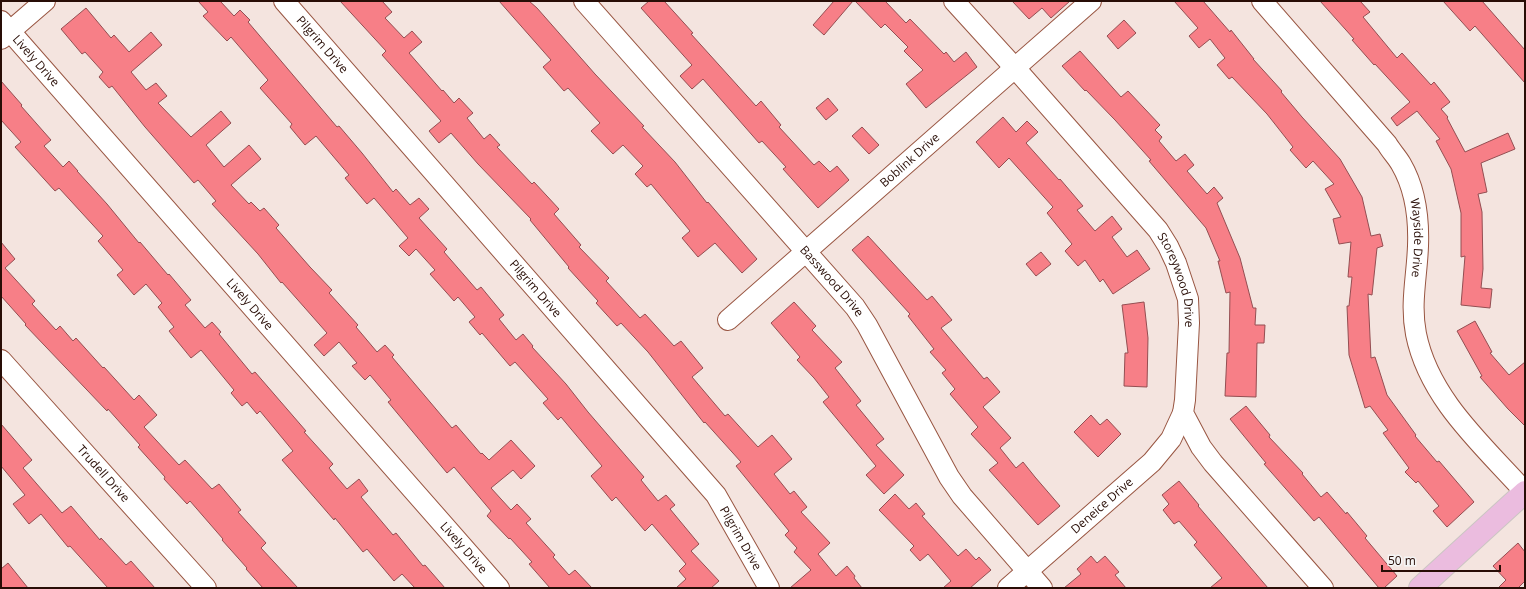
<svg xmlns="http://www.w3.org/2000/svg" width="1526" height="589" font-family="'Open Sans',sans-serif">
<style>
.building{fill:#f77f87;stroke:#944e52}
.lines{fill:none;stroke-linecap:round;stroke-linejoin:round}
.minor-casing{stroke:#985541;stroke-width:22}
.major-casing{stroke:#cbc5c3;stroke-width:24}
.minor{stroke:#fff;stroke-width:20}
.major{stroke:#ebbcdf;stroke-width:22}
.labels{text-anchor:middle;stroke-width:3.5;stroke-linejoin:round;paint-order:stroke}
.street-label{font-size:12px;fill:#280d06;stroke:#f5f5f5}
</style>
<rect width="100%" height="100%" fill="#f4e4df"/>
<path class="building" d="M198,1H220L234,16L240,10L250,20L248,22L337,127L339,126L362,153L393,192L396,189L410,205L419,198L429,209L419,218L447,249L444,252L477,290L481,287L504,315L499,319L516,340L523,334L533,346L532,347L566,384L588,412L644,477L641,480L658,501L666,495L675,505L670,509L699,544L691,551L719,581L711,588H676L686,579L679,571L686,564L652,524L645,531L616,497L612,501L591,476L602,466L561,417L558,420L543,403L548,399L515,362L510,366L482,333L480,335L469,322L475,317L458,297L454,301L430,274L435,270L416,249L409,256L399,246L408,238L374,198L367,204L345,178L349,175L316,136L305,145L290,127L292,124L260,88L268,80L231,37L227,41L203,16L208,12Z
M340,1H382L392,12L385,18L404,38L412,31L422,42L409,53L442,91L443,90L454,103L459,98L473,113L467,118L484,139L490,134L500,145L497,147L532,184L534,182L559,209L554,214L581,245L579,247L609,278L606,281L640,318L645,314L674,346L681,341L703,368L692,377L725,416L728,414L758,447L772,435L792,459L774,474L790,494L794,491L807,507L801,512L830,543L818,554L836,576L847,566L855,576L854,578L862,588H790L811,570L794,552L797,548L785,535L789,531L736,466L741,462L705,422L704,423L648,352L621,323L617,326L596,303L598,301L568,268L569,267L530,220L531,219L478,164L451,133L439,143L429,131L441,121L382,55L386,51Z
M499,1H529L537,8L595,74L644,126L642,127L675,162L707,203L708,202L757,259L742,273L715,243L698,257L682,238L690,231L651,184L647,187L635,174L643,166L623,145L613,154L591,131L600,123L568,88L564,91L543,67L551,60Z
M649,1H664L693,33L691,34L756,106L761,101L781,125L779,127L814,165L819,161L830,172L837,166L849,180L818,208L783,169L786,167L762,141L759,143L703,79L692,89L680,76L692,65L641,8Z
M834,1H853L824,35L813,25Z
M855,1H885L906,23L910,19L944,54L946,52L954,62L966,52L977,67L926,108L906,84L923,70L904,51L908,47L885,24L881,28Z
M1012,1H1070L1051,18L1042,8L1029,19Z
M1174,1H1203L1230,32L1231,30L1254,59H1253L1282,91L1281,92L1302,117L1340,159L1362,197L1371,236L1380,234L1383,246L1377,248L1372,295L1368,294L1371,358L1375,357L1387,395L1416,435L1415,436L1437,462L1439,461L1474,502L1447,527L1433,511L1439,506L1418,481L1416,483L1405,472L1409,468L1383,433L1388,430L1370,406L1365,408L1349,355L1347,306H1349L1352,277H1348L1351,242L1339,244L1333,219L1341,217L1325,189L1334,184L1313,161L1306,168L1290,150L1293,147L1267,114L1232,77L1229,79L1217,65L1225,58L1210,39L1199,48L1189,36L1198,28Z
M1320,1H1360L1370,12L1363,17L1397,58L1402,53L1431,85L1434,82L1450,102L1441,109L1448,117L1447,118L1465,152L1508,133L1515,149L1481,163L1487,192L1478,194L1482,212L1483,269L1481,288L1492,289L1490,308L1461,305L1465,256L1461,257V213L1451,169L1436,141L1440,139L1417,111L1397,126L1391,118L1410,102L1375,64L1374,65L1352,40L1354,39Z
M1443,1H1482L1525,50V83L1475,26L1470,31Z
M86,8L111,38L114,35L129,52L151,32L162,45L131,72L146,90L156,83L167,96L158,103L191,137L221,111L231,123L206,145L224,167L249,145L261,159L231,185L249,204L251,202L260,211L264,208L279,225L276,228L310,267L332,290L329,293L358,325L356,327L377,352L385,345L394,355L392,357L452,428L456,425L481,454L482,453L489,460L511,440L535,466L521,479L513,470L491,488L511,510L517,504L531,519L526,523L555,555L553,557L569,575L575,570L592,588H550L529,564L532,562L510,538L509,539L487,516L491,511L454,467L447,473L388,402L391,400L370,375L365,380L352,366L357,363L339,342L324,356L314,345L327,333L282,282L281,283L258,254L212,204L216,201L198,180L194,183L145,127L112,86L109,88L99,77L103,72L85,52L82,54L61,29Z
M1124,20L1136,33L1118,49L1107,36Z
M1080,51L1121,97L1128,91L1160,125L1155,130L1162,137L1159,141L1176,161L1185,154L1194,165L1187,171L1207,194L1214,187L1223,198L1217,203L1240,258L1253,308H1256L1255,325H1265L1264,343H1257L1256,397L1225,396L1227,353H1229L1230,292L1226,293L1218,261H1220L1206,228L1149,161L1151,160L1115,120L1086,90L1085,91L1062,66Z
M1,81L22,105L21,106L51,140L44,146L63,167L69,161L78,171H77L107,204L139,243L140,242L168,275L169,274L191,300L185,305L205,328L212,322L221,332L219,334L252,374L255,372L306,431L304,432L333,464L329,468L347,489L359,479L368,491L361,497L393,535L396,533L423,566L425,565L445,588H415L402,574L394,581L367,549L363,552L335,518L334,520L282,460L293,451L260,411L257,414L247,402L242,406L231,393L234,390L201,350L191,358L169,331L174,327L158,307L162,303L146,284L134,295L117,275L123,270L98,241L103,236L59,188L55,191L15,147L21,142L1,120Z
M828,98L838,110L826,120L816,108Z
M1003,117L1016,132L1027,121L1038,132L1026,143L1059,180L1060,179L1083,206L1077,210L1095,231L1112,216L1122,229L1112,237L1127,257L1137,250L1150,269L1113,294L1103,279L1100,282L1085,260L1078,266L1065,251L1072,244L1047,213L1053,207L1009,158L999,168L976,142Z
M862,127L879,145L869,154L852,136Z
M868,236L927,300L932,296L952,320L941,328L984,379L987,377L1000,392L983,407L1011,438L1000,448L1016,468L1023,462L1035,477L1060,506L1038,525L989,470L998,463L971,434L978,427L950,394L955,389L942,373L946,370L930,352L934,349L908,316L910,314L852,250Z
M1,242L15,259L5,268L35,301L32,304L56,330L60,326L73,341L76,338L103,368L104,367L134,400L139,395L157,415L144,427L179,465L185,460L212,489L219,484L241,510L238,512L266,543L261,548L298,588H263L246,569L247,568L222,540L223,539L190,501L187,504L164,479L165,477L138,447L140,445L108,409L107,411L25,325L26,324L1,296Z
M1041,252L1051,264L1036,276L1026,264Z
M794,302L816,326L812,330L842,362L835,368L861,401L856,405L884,439L876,445L904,475L884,494L866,475L876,466L823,402L829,397L814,378L797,360L800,357L771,323Z
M1144,302L1148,338L1147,387L1124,386L1125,353H1128L1122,305Z
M1475,321L1492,352L1490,353L1509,375L1525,362V426L1508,409L1480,377L1482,376L1457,331Z
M1246,406L1270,435L1269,437L1303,473L1302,474L1321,497L1327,492L1346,514L1347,512L1367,536L1365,538L1397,576L1384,588H1379L1319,517L1314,521L1264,464L1266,463L1230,419Z
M1091,415L1100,425L1107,419L1121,434L1098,457L1074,432Z
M1,424L32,460L23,468L62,513L71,506L100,540L101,538L126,565L131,561L155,588H108L70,546L68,547L41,514L29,524L13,504L25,495L1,466Z
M1179,481L1199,505L1198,506L1268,588H1210L1222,578L1194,545L1197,542L1179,521L1174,524L1163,510L1169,504L1162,495Z
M895,494L909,509L916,503L925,514L922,516L958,556L966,549L976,560L979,557L991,570L970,588H943L951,581L928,554L920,561L910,550L914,546L879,510Z
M1518,543L1525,552V581L1518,588H1498L1506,580L1493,566Z
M1091,556L1097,563L1105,556L1119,572L1115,575L1126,588H1064L1081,574L1077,569Z
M8,563L28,588H1V569Z"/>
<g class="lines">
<defs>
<g id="minor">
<path id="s1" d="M284,1L716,495L769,588"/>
<path id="s2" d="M584,1L855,307L867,325L949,477L962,496L1042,588"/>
<path id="s3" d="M954,1L1015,68L1158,230L1168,246L1176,263L1188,299L1189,323L1185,400L1183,413L1201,447L1213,463L1323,588"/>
<path id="s4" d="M1262,1L1387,144C1391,151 1397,157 1401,164C1415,188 1419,219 1418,246C1417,276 1410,304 1416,334C1429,399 1483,445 1525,492"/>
<path id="s5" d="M1,21L499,588"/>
<path d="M1,39L45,1"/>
<path id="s6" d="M728,320L1091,1"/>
<path id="s7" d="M1,360L206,588"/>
<path id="s8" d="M1008,588L1152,462L1171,439L1183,413"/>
</g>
<path id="major" d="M1420,588L1525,492"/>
</defs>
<use href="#minor" class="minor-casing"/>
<use href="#major" class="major-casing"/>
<use href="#minor" class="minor"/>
<use href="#major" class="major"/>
</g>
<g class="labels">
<g class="street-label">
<text dy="4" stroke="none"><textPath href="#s1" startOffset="58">Pilgrim Drive</textPath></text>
<text dy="4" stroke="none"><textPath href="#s5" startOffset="53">Lively Drive</textPath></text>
<text dy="4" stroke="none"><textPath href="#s6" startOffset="242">Boblink Drive</textPath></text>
<text dy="4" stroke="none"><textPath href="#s4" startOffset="291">Wayside Drive</textPath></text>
<text dy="4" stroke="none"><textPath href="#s3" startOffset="361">Storeywood Drive</textPath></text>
<text dy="4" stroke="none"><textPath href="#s2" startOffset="374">Basswood Drive</textPath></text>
<text dy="4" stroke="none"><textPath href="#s1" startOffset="382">Pilgrim Drive</textPath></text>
<text dy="4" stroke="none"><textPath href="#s5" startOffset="377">Lively Drive</textPath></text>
<text dy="4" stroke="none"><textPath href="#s7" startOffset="153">Trudell Drive</textPath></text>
<text dy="4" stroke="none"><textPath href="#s8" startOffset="125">Deneice Drive</textPath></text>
<text dy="4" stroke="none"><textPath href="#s1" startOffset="706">Pilgrim Drive</textPath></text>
<text dy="4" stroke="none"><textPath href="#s5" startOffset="701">Lively Drive</textPath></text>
</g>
</g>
<rect width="1526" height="589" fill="none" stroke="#280d06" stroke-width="4"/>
<path d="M1382 565v6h118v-6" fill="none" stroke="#280d06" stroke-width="2"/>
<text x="1388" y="565" font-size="12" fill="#280d06" stroke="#f5f5f5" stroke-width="3" paint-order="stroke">50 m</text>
</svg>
